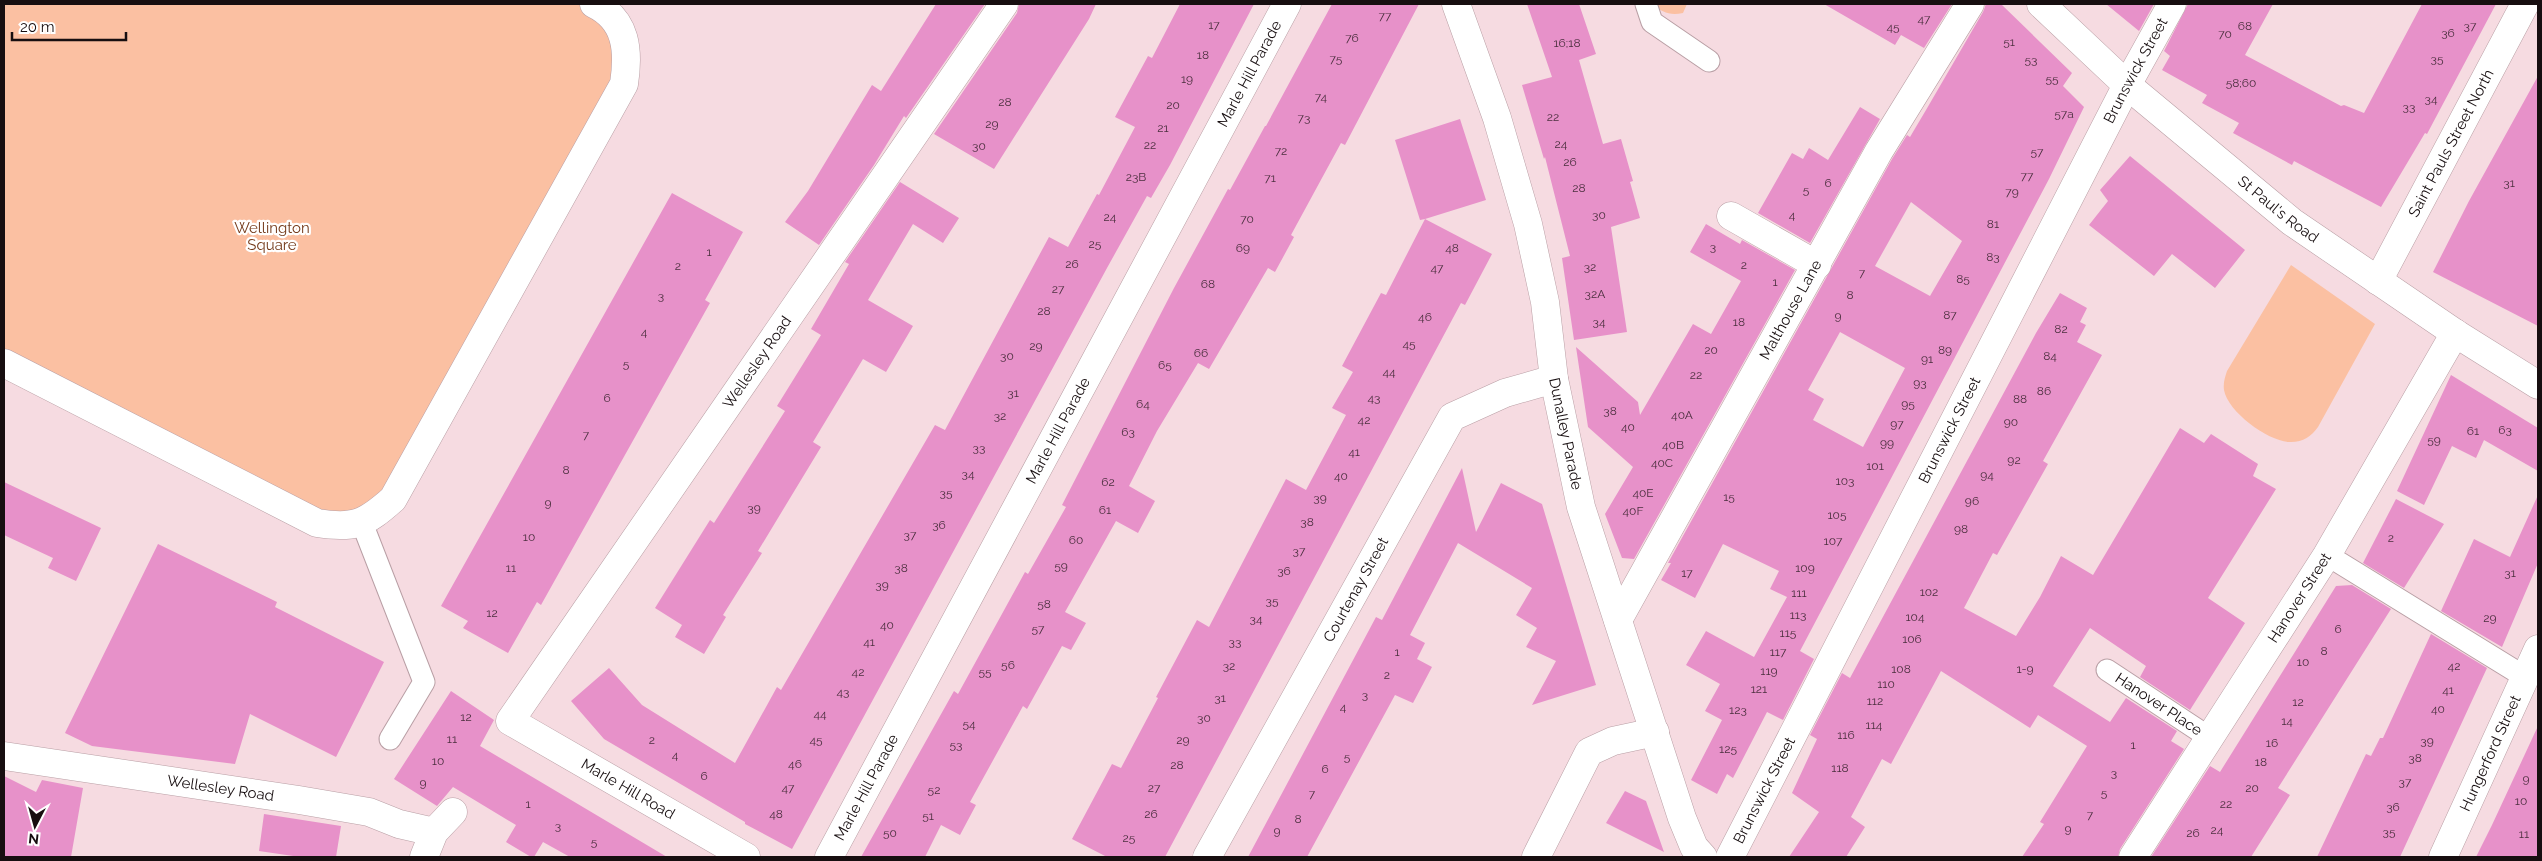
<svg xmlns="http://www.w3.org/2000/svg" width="2542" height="861" font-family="Raleway,sans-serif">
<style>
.green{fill:#fbc0a2}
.building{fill:#e791c9;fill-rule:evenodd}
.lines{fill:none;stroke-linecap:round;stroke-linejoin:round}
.lane-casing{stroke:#b99fa5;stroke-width:23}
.street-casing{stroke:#b99fa5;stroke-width:29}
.lane{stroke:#fff;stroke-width:21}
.street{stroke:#fff;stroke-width:28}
.labels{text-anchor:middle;stroke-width:4.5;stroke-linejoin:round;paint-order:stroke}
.number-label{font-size:12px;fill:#4b2f3e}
.street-label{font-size:15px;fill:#170e10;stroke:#fff}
.park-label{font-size:15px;fill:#743a1a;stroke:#fff}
</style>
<rect width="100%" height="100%" fill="#f6dbe1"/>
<path class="green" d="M4,4H594L627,64L393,499L342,527L4,363Z
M1651,4H1687L1683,13C1669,16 1663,12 1651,4Z
M2291,265L2375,324L2318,427C2311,437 2302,443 2288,442C2267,440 2228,412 2224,390C2223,383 2225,377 2227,371Z"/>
<path class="building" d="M936,4H985L906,118L904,116L874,165L819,245L785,222L808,191L872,85L881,91Z
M1019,4H1096L1089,19L994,169L934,134L1017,13Z
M1180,4H1254L1170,165L1151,198L1147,196L1107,268L792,849L745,824V822L604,739L571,701L609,668L642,705L735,763L777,687L781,690L935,425L945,430L1049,237L1068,247L1097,194L1099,195L1135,127L1115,117L1148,56L1152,58Z
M1332,4H1419L1345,145L1341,143L1291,235L1294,237L1275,272L1268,268L1209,369L1198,363L1157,431L1129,486L1155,501L1138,533L1116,521L1065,612L1086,623L1071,650L1062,646L1027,709L1023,706L970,802L976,805L960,835L941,825L925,857H861L954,691L958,694L1025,572L1028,574L1066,507L1062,505L1174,288L1228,189L1230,190L1265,126H1266Z
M1527,4H1579L1596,54L1579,60L1603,144L1621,139L1633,181L1630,182L1640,218L1611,227L1627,332L1574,340L1562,258L1570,256L1545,157L1544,159L1522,85L1552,77Z
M1824,4H1952L1924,48L1901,35L1895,45Z
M1986,4H2001L2072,73L2063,86L2084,107L2049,179L1800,651L1814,659L1783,720L1767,712L1733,778L1727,774L1717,794L1691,780L1722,720L1705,711L1720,684L1686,665L1706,631L1754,657L1787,597L1770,589L1779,571L1723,544L1695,598L1661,580L1671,563H1668L1892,159L1907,135L1910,137L1926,110L1983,12ZM1911,202L1962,241L1930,296L1875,266ZM1840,332L1905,368L1863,447L1813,420L1824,399L1808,390Z
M2106,4H2154L2139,31Z
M2188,4H2273L2245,55L2341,106L2344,105L2364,113L2422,4H2496L2427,134L2425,133L2381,207L2294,161L2292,165L2233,133L2239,123L2202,103L2207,95L2162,70L2170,56L2164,51Z
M2538,76V326L2433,272L2469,201Z
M1860,107L1880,119L1810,243L1758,213L1792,153L1803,159L1809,148L1828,160Z
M1460,119L1486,200L1425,219L1492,254L1465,305L1461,303L1165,857H1107L1072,839L1112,764L1121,768L1158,698L1156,697L1197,620L1209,627L1286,479L1306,490L1346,415L1332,408L1353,372L1342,366L1381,293L1386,295L1425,219L1420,220L1395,140Z
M2130,156L2245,250L2215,288L2172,254L2154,276L2089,225L2108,201L2100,190Z
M900,182L959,218L943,243L913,224L868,300L913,326L886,372L863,359L813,442L821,447L758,551L762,553L723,615L726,617L704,654L675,637L682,625L655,608L710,520L714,523L785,411L777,406L821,335L811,329L849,264L845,262Z
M672,193L743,232L705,300L710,303L541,605L537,602L508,653L463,628L468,621L441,606Z
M1706,224L1740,244L1742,240L1795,270L1634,559L1622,558L1605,514L1633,467L1588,427L1576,347L1638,402L1640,415L1693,324L1711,334L1741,281L1690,252Z
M2060,293L2087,308L2080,322L2086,325L2077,342L2102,355L2043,461L2048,464L1997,555L1993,553L1964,608L2016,636L2040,597L2061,556L2093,575L2180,428L2204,443L2211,434L2258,464L2253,476L2276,489L2208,598L2245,623L2190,710L2140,677L2146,666L2090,628L2053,686L2110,722L2126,698L2177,731L2171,741L2184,749L2120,849L2118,857H2022L2044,824L2040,822L2087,746L2038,715L2030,728L1941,671L1891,764L1882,759L1851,817L1865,827L1846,857H1789L1819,812L1792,793L1817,739L1810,735L1842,673L1850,678L2036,333Z
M2451,375L2538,428V471L2484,440L2476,458L2452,446L2424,505L2397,491Z
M1462,468L1476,532L1501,483L1542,504L1596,685L1532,705L1556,661L1526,647L1537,628L1516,615L1532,588L1458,543L1410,635L1425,643L1417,659L1432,667L1413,703L1395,695L1307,857H1248L1376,617L1382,620Z
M4,482L101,528L76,581L48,568L53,558L4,535Z
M2538,495V563L2502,647L2441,611L2474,539L2510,557Z
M2396,499L2444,524L2404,588L2363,563Z
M158,544L277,602L275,607L384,662L336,757L250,714L235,764L92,746L65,733Z
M2352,585L2391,609L2278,788L2290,795L2251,857H2151L2210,766L2220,772L2336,586Z
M2431,634L2487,668L2400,857H2317L2366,754L2371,756L2380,738H2383Z
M451,691L494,720L480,746L667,857H570L543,842L534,857H531L506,842L516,825L453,787L437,806L394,779Z
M2538,726V857H2476L2492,825Z
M4,776L36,792L42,780L83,788L71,857H4Z
M1625,791L1646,801L1664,852L1606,823Z
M264,814L341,826L336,857H300L259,851Z"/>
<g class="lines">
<defs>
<g id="lane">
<path d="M1646,4L1652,22L1709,61"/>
<path d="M362,523L424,682L390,739"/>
<path d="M2327,555L2525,677"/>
<path id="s1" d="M2107,670L2210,738"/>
</g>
<g id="street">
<path id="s2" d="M1456,4L1497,118L1528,224L1545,302L1554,379L1581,507L1682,818L1694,847L1703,857"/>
<path id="s3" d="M2041,4L2127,85L2292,222L2455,333L2538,385"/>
<path d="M1731,216L1817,265"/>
<path id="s4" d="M2378,281L2525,4"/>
<path d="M4,363L317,523C354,529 365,524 393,499L624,84C629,51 627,20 594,4"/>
<path id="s5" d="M1618,620L1879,151L1970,4"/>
<path id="s6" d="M4,756L299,800L369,812L399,824L434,832"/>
<path d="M424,857L434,832L453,812"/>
<path id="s7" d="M746,857L510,721L1004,4"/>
<path id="s8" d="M829,857L1287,4"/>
<path id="s9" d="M1207,857L1452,417L1505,393L1554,379"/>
<path d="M1536,857L1589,752L1613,741L1655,732"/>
<path id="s10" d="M1730,857L2127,85L2172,4"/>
<path id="s11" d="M2133,857L2327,555L2455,333"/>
<path id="s12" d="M2443,857L2538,649"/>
</g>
</defs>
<use href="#lane" class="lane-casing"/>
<use href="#street" class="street-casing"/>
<use href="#lane" class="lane"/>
<use href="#street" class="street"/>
</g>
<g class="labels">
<g class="number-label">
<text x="1385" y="20">77</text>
<text x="1924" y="23">47</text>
<text x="1214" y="29">17</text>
<text x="2245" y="30">68</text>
<text x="2470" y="30">37</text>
<text x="1893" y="31">45</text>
<text x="2448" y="37">36</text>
<text x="2225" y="38">70</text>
<text x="1352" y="42">76</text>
<text x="2009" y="46">51</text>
<text x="1567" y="47">16;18</text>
<text x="1203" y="59">18</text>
<text x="1336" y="63">75</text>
<text x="2437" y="63">35</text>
<text x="2031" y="64">53</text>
<text x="1187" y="83">19</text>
<text x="2052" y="83">55</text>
<text x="2241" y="87">58;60</text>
<text x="1321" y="101">74</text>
<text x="2431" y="103">34</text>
<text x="1005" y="106">28</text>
<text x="1173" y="109">20</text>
<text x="2409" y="111">33</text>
<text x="2064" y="118">57a</text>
<text x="1553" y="121">22</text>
<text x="1304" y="122">73</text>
<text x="992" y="128">29</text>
<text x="1163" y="132">21</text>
<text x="1561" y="148">24</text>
<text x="1150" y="149">22</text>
<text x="979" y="150">30</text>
<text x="1281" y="155">72</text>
<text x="2037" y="156">57</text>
<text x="1570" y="166">26</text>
<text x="2027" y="180">77</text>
<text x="1136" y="181">23B</text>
<text x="1270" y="182">71</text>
<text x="1828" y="187">6</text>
<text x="2509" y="187">31</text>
<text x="1579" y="192">28</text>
<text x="1806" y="194">5</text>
<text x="2012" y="196">79</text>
<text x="1599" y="219">30</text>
<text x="1792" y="219">4</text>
<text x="1110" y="221">24</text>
<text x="1247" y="223">70</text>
<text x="1993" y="228">81</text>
<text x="1095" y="248">25</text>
<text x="1713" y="251">3</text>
<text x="1243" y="252">69</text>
<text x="1452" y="252">48</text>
<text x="709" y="256">1</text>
<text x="1993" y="261">83</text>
<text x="1072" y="268">26</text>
<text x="1744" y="269">2</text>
<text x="678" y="270">2</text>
<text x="1590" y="271">32</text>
<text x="1437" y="272">47</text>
<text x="1862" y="277">7</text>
<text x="1963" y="283">85</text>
<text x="1775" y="286">1</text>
<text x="1208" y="288">68</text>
<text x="1058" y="293">27</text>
<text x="1595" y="298">32A</text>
<text x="1850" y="299">8</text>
<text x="661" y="300">3</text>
<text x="1044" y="315">28</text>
<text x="1950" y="319">87</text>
<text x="1838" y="320">9</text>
<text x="1425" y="321">46</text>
<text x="1599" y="326">34</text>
<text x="1739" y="326">18</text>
<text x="2061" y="333">82</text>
<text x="644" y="336">4</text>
<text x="1409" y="348">45</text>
<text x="1036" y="350">29</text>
<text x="1711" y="354">20</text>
<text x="1945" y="354">89</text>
<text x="1201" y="357">66</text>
<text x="1007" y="360">30</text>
<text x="2050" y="360">84</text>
<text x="1927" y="363">91</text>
<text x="626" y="368">5</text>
<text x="1165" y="369">65</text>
<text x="1389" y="376">44</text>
<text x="1696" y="379">22</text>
<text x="1920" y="387">93</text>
<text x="2044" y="395">86</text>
<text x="1013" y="397">31</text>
<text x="607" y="402">6</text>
<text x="1374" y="402">43</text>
<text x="2020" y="403">88</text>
<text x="1143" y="408">64</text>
<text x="1908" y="408">95</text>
<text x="1610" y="415">38</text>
<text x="1682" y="419">40A</text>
<text x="1000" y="420">32</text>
<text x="1364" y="424">42</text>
<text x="2011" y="426">90</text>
<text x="1897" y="428">97</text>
<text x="1628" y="431">40</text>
<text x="2505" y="434">63</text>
<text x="2473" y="435">61</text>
<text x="1128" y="436">63</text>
<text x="586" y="439">7</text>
<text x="2434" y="444">59</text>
<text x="1887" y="447">99</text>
<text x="1673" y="449">40B</text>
<text x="979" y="452">33</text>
<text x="1354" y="456">41</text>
<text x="2014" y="464">92</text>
<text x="1662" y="467">40C</text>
<text x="1875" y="470">101</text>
<text x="566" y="474">8</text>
<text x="968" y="478">34</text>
<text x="1987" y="479">94</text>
<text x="1341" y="480">40</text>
<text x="1845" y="485">103</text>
<text x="1108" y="486">62</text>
<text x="946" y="497">35</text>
<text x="1643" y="497">40E</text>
<text x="1729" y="501">15</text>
<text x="1320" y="502">39</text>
<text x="1972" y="505">96</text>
<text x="548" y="507">9</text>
<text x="754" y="512">39</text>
<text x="1105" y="514">61</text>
<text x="1633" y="515">40F</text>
<text x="1837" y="519">105</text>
<text x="1307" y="526">38</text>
<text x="939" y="529">36</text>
<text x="1961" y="533">98</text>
<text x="910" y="539">37</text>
<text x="529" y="541">10</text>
<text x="2391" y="542">2</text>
<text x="1076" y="544">60</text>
<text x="1833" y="545">107</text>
<text x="1299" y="555">37</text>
<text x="1061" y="570">59</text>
<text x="511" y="572">11</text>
<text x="901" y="572">38</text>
<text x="1805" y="572">109</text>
<text x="1284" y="575">36</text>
<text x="1687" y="577">17</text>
<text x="2510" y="577">31</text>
<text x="882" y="589">39</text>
<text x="1929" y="596">102</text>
<text x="1799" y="597">111</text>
<text x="1272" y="605">35</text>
<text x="1044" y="608">58</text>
<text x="492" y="617">12</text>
<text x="1798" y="619">113</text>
<text x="1915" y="621">104</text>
<text x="2490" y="622">29</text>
<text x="1256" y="623">34</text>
<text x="887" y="629">40</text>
<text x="1038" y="633">57</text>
<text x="2338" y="633">6</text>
<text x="1788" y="637">115</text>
<text x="1912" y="643">106</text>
<text x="869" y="646">41</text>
<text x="1235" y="646">33</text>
<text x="2324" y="655">8</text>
<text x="1397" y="656">1</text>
<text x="1778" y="656">117</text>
<text x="2303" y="666">10</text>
<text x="1008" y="669">56</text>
<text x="1229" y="670">32</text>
<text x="2454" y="670">42</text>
<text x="1901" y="673">108</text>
<text x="2025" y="673">1-9</text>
<text x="1769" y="675">119</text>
<text x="858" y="676">42</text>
<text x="985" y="676">55</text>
<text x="1387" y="679">2</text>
<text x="1886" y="688">110</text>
<text x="1759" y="693">121</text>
<text x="2448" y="694">41</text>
<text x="843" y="696">43</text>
<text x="1365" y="699">3</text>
<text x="1220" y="702">31</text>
<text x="1875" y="705">112</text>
<text x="2298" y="706">12</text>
<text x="1343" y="711">4</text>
<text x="2438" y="713">40</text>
<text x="1738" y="714">123</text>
<text x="820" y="718">44</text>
<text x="466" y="721">12</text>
<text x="1204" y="722">30</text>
<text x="2287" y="725">14</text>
<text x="969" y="728">54</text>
<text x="1874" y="729">114</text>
<text x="1846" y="739">116</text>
<text x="452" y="743">11</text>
<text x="652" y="744">2</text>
<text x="816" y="744">45</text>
<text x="1183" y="744">29</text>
<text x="2427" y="745">39</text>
<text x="2272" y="747">16</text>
<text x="956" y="749">53</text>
<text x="2133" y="749">1</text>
<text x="1728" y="753">125</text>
<text x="675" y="759">4</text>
<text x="1347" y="761">5</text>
<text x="2415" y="762">38</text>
<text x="438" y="765">10</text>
<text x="2261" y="766">18</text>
<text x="795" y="768">46</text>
<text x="1177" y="769">28</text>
<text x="1840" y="772">118</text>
<text x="1325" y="773">6</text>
<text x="2114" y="777">3</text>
<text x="704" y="780">6</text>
<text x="2526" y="783">9</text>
<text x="2405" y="786">37</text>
<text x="423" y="787">9</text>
<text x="788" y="792">47</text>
<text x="1154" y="792">27</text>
<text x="2252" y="792">20</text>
<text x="934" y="794">52</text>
<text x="2104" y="797">5</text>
<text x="1312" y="798">7</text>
<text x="2521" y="805">10</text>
<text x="528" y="808">1</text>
<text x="2226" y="808">22</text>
<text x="2393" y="811">36</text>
<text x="776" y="818">48</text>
<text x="1151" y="818">26</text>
<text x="2090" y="819">7</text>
<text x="928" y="820">51</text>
<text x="1298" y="823">8</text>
<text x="558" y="830">3</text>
<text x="2068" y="833">9</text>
<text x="2217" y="834">24</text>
<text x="1277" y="835">9</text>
<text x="2389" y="836">35</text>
<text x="890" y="837">50</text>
<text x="2193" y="837">26</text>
<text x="2524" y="838">11</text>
<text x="1129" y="842">25</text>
<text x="594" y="846">5</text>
</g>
<g class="street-label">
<text dy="5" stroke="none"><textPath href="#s10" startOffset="885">Brunswick Street</textPath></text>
<text dy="5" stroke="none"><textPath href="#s8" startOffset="889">Marle Hill Parade</textPath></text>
<text dy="5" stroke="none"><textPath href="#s4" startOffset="156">Saint Pauls Street North</textPath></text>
<text dy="5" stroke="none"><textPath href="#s3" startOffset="314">St Paul's Road</textPath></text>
<text dy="5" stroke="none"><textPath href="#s5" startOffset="355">Malthouse Lane</textPath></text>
<text dy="5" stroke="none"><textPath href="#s7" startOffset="708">Wellesley Road</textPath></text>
<text dy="5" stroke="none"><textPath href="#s8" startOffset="484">Marle Hill Parade</textPath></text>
<text dy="5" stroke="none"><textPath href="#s10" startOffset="480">Brunswick Street</textPath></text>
<text dy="5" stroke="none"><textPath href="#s2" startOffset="445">Dunalley Parade</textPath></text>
<text dy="5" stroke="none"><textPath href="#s9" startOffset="306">Courtenay Street</textPath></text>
<text dy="5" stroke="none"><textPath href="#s11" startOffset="308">Hanover Street</textPath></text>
<text dy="5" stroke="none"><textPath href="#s1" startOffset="62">Hanover Place</textPath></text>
<text dy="5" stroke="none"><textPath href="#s12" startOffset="114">Hungerford Street</textPath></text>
<text dy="5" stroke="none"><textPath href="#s8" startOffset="79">Marle Hill Parade</textPath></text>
<text dy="5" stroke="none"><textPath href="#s6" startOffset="219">Wellesley Road</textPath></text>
<text transform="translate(628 789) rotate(30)" y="5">Marle Hill Road</text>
<text dy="5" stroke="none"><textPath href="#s10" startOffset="75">Brunswick Street</textPath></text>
</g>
<g class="park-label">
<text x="272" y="233">Wellington<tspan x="272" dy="17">Square</tspan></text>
</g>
</g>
<rect width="2542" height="861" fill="none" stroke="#170e10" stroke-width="10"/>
<g transform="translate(35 826) rotate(186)" stroke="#ffffff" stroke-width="4" paint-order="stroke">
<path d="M0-4L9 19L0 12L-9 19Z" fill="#170e10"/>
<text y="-8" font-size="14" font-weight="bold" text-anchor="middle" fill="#170e10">N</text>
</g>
<path d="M12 32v8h114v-8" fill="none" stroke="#170e10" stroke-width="2.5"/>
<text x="20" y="32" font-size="15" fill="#170e10" stroke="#ffffff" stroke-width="4" paint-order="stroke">20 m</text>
</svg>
